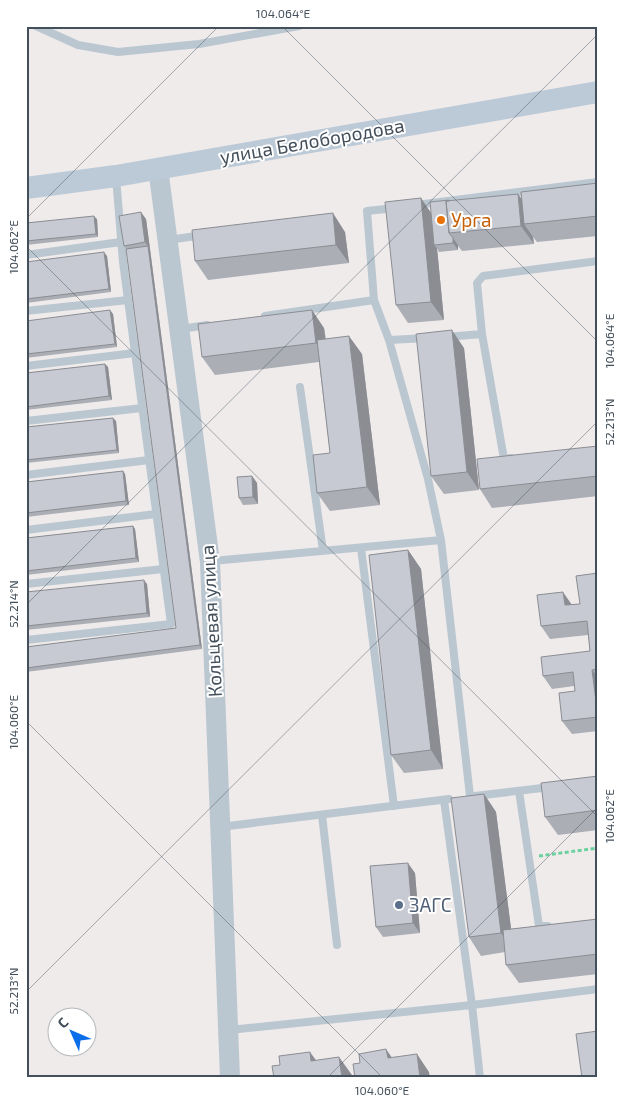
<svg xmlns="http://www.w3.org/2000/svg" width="624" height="1104" font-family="'Exo 2',sans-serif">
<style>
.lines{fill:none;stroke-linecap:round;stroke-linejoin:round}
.path{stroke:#6bd19e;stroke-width:3;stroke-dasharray:4 2.5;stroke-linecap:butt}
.service{stroke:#bbc7d0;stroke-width:8}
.tertiary{stroke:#bbc7d0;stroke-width:20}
.secondary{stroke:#bcc9d7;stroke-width:22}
.wall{fill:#abaeb5}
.shaded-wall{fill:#8b8d93}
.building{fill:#c7cad2;stroke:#8b8d93}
.ticks{fill:none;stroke:#434f5a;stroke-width:1;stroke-opacity:0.45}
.food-dot{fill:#e8710a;stroke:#fff;stroke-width:2}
.service-dot{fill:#5c6f8a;stroke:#fff;stroke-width:2}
.labels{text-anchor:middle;stroke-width:4;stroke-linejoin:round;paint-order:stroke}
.street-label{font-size:19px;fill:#434f5a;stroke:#fff}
.food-label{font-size:19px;fill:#c56008;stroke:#fff;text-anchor:start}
.service-label{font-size:19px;fill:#4e5e75;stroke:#fff;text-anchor:start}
.neatline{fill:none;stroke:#434f5a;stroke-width:2}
.ticks-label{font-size:12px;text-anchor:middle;fill:#434f5a}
</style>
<rect width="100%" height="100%" fill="#efebeb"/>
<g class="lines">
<path class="path" d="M539,856L598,848"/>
<path class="service" d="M36,26L78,45L118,52L199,44L299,26
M416,205L598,182
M395,208L367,211L374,300L389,340L428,479L441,540
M168,240L203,235
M26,255L121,242
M26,311L128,300
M265,316L374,300
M181,329L207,325
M482,334L504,459L511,458
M446,337L482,334L477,283L483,276L598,261
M389,340L427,338
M26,366L135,353
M300,387L323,551
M26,421L142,408
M26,475L149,460
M26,530L156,514
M361,548L394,806
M212,561L441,540L470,796
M26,584L163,569
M26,640L171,624L123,262L116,177
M519,791L539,926H548
M475,796L551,787
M322,815L337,945
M220,827L449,799
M229,1030L472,1005L444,800
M480,1078L472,1005L598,989"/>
<path class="tertiary" d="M158,168L210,562L230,1078"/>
<path class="secondary" d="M26,188L116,176L598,92"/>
</g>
<path class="wall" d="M598,183V236L537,242L533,237L534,244L462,251L458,246V250L439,252L437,248L444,320L408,323L396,305L421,198L431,213L450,201L521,199Z
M97,219L98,237L26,245V223Z
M146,219L150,249L202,649L26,672V647L176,628L126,249L124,246Z
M345,232L349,263L208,280L195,261Z
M107,256L111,292L26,303V262Z
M113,314L117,347L26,358V321Z
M324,328L326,339L362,354L380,505L330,511L317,493L330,453L319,362L215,375L202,357Z
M464,348L479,490L444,494L431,476Z
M105,364L108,367L112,400L26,410V373Z
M113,418L116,421L119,453L26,463V427Z
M598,446V496L492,508L480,489Z
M123,471L125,474L129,505L26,517V482Z
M252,476L257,483L258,504L243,505L239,498Z
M133,526L135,529L139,562L26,575V538Z
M408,550L421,569L443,769L404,773L391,755Z
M598,573V731L572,734L562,721L575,691L574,686L552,689L543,676L590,651L588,635L550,639L541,626L572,605L580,604Z
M147,584L150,617L26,630V592Z
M598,776V830L558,835L545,817Z
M484,794L496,812L511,929L598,919V974L519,983L506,965L505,952L481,956L469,937Z
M415,873L420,933L383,937L376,927Z"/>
<path class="shaded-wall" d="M518,194L531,212L524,224L533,237L534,244L521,226Z
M421,198L433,216L434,245L437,248L444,320L431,302Z
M141,212L146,219L150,249L202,649L200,645L148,246L145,242Z
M333,213L345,232L349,263L336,245Z
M94,216L97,219L98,237L96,234Z
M453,238L458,245V250L453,243Z
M104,252L107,256L111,292L109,289Z
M110,310L113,314L117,347L115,344Z
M312,310L324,328L328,361L316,343Z
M452,330L464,348L479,490L467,472Z
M349,336L362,354L380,505L367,487Z
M105,364L108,367L112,400L109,396Z
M113,418L116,421L119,453L117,450Z
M123,471L125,474L129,505L126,501Z
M252,476L257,483L258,504L253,497Z
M133,526L135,529L139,562L136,558Z
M408,550L421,569L443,769L431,750Z
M144,580L147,584L150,617L147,613Z
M563,592L572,605H565Z
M592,670L598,677V716Z
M484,794L496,812L514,951L501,933Z
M408,863L415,873L420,933L413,923Z
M386,1049L399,1068L388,1058Z
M310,1052L323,1070L311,1061Z
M417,1054L429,1072L430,1078H420Z
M339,1057L352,1075V1078H342Z"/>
<path class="building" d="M598,183V216L524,224L521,192Z
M518,194L521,226L449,233L446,201Z
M421,198L431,302L396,305L385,202Z
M449,200V201H446L449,233L453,238V243L434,245L430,202Z
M141,212L145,242L124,246L119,216Z
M333,213L336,245L195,261L192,230Z
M94,216L96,234L26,241V223Z
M148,246L200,645L26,668V647L176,628L126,249Z
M104,252L109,289L26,299V262Z
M110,310L115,344L26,354V321Z
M312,310L316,343L202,357L198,324Z
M452,330L467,472L431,476L416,334Z
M349,336L367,487L317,493L313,455L330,453L317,340Z
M105,364L109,396L26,407V373Z
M113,418L117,450L26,460V427Z
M598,446V476L480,489L477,459Z
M123,471L126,501L26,513V482Z
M252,476L253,497L239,498L237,477Z
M133,526L136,558L26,571V538Z
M408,550L431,750L391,755L369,555Z
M598,573V669L592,670L598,717L562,721L559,693L575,691L573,672L543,676L541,657L590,651L587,621L541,626L537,595L563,592L565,605L580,604L576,576Z
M144,580L147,613L26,626V592Z
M598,776V810L545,817L541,783Z
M484,794L501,933L469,937L451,798Z
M408,863L413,923L376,927L370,866Z
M598,919V954L506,965L503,930Z
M598,1031V1078H582L576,1034Z
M386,1049L388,1058L417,1054L420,1078H355L353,1064L360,1063L359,1054Z
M310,1052L311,1061L339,1057L342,1078H274L272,1066L280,1065L279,1056Z"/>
<path class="ticks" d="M282,26L598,342M26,219L219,26M26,246L598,817M26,605L598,34M26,721L383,1078M26,992L598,421M327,1078L598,807"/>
<circle class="food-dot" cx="441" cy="220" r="5"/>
<circle class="service-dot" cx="399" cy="905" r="5"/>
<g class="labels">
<g class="street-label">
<text transform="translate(312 141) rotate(-10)" y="7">улица Белобородова</text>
<text transform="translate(211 621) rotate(-93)" y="7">Кольцевая улица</text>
</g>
<g class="food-label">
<text x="451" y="227">Урга</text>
</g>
<g class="service-label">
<text x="409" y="912">ЗАГС</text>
</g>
</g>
<rect width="624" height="1104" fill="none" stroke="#ffffff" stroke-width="55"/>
<g transform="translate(72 1032) rotate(315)"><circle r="24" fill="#ffffff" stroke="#b4b9bd"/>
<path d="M0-4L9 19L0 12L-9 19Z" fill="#0b6ee9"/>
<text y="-8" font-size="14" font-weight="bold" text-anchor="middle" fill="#434f5a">С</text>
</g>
<rect x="28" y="28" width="568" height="1048" class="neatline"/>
<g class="ticks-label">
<text x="283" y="18">104.064°E</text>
<text transform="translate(14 247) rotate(-90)" y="4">104.062°E</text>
<text transform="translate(610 341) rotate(-90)" y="4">104.064°E</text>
<text transform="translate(610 422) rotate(-90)" y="4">52.213°N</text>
<text transform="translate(14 604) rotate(-90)" y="4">52.214°N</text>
<text transform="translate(14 722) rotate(-90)" y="4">104.060°E</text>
<text transform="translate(610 816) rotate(-90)" y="4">104.062°E</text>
<text transform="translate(14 991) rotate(-90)" y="4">52.213°N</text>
<text x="382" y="1095">104.060°E</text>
</g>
</svg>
